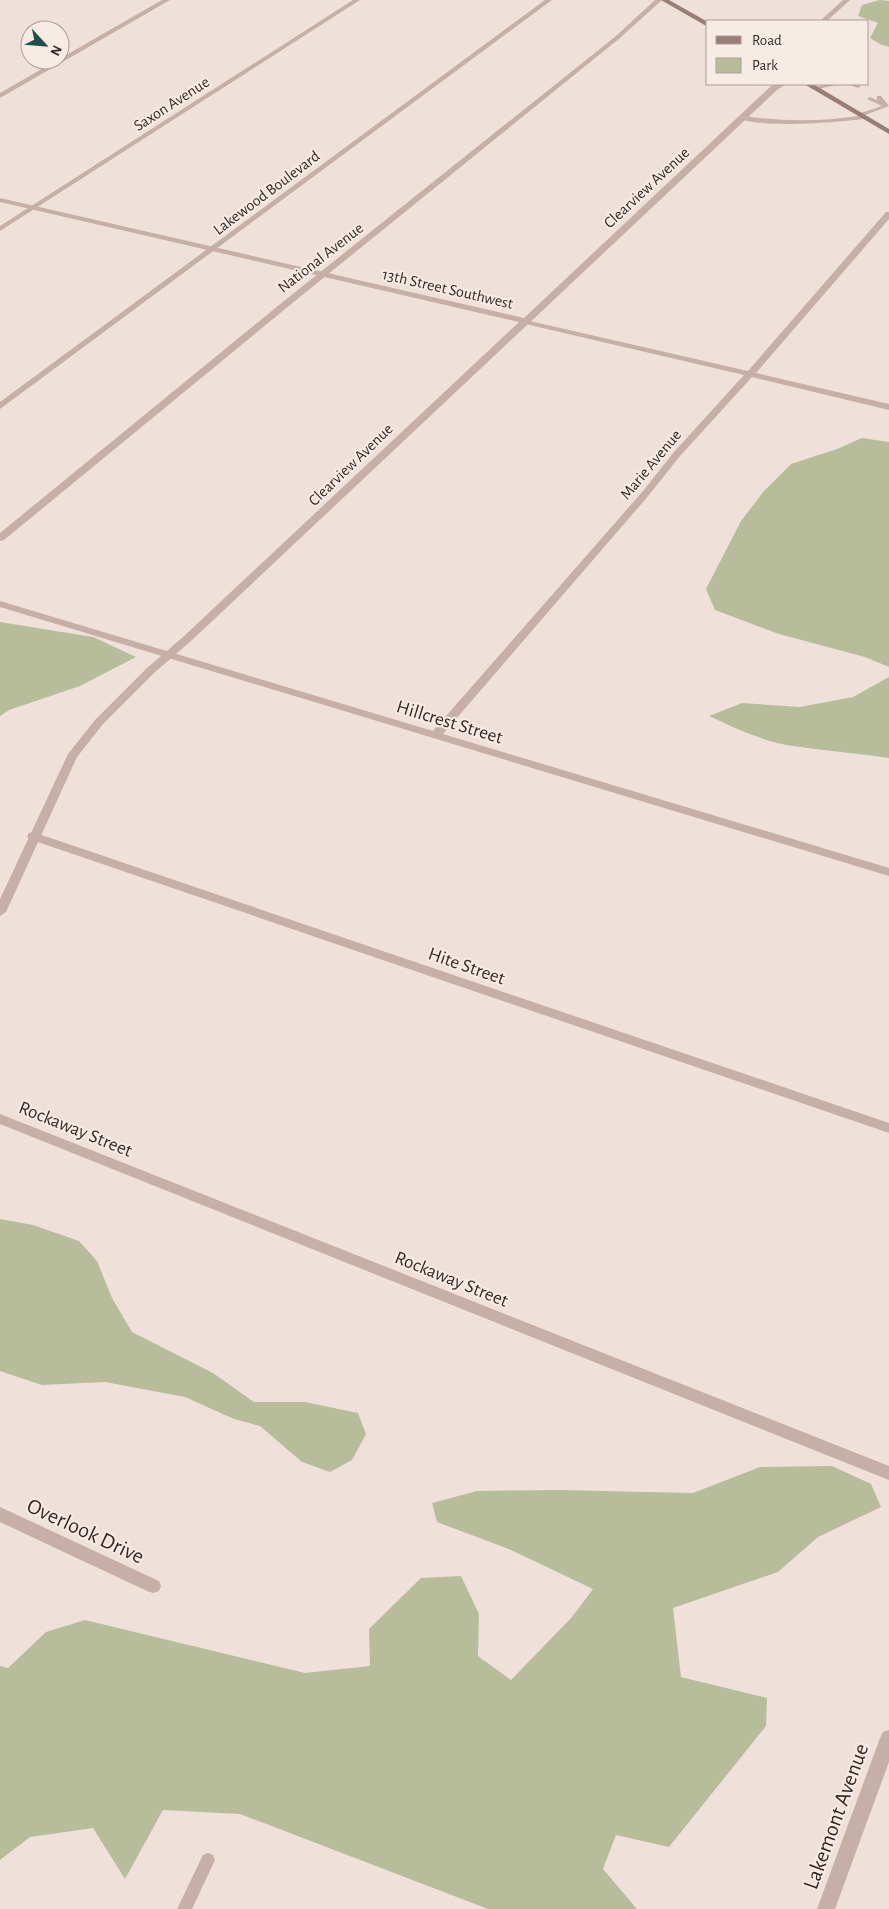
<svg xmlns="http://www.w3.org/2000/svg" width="889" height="1909" font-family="'Alegreya Sans',sans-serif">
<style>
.green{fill:#b7bd9b}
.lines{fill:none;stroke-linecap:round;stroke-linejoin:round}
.service{fill:#c6afa6;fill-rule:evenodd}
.minor{fill:#c6afa6;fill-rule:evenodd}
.tertiary{fill:#c6afa6;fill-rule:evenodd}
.secondary{fill:#997e78;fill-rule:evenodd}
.labels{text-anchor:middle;stroke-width:4;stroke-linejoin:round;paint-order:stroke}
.far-street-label{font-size:16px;fill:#332826;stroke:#f7ece5}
.street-label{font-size:19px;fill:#332826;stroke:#f7ece5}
.near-street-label{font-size:22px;fill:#332826;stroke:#f7ece5}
</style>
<rect width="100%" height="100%" fill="#efe1d9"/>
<path class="green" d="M880,0L889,1V47L880,44L870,38L878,23L858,16L862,5Z
M862,438L889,442V667L865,657L779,634L715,610L706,589L741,521L764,491L791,464L837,449Z
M0,622L93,637L136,657L80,686L9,710L0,716Z
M889,677V758C857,753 825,751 793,746C764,742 735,728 709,716L742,703L800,707L853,697Z
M0,1219L33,1225L79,1241L97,1261L112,1298L132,1332L213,1373L254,1402H305L358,1413L366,1434L352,1460L330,1472L302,1462L260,1426L234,1419L185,1397L105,1382L42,1385L0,1371Z
M832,1466L871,1484L881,1507L818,1537L778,1572L673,1608L681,1677L767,1698L766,1726L669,1847L616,1835L603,1869L637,1909H488L240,1814L163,1810L125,1879L93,1828L30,1837L0,1860V1666L8,1668L46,1632L85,1620L305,1673L370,1666L369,1629L421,1578L461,1576L479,1614L478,1656L511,1680L572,1617L593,1589L511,1550L437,1522L432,1503L477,1491L558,1490L693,1493L760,1467Z"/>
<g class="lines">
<path class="service" d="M829,84H840L814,90L811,88Z
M847,84H856L861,86L858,88Z
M877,96H881L889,106L865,115L867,117L864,119C839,122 760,129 739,118L742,116C780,121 819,122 858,116V114L882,106L867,99L870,97L877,100Z
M208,1853L213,1855L215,1860L192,1909H177L203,1855Z"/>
<path class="minor" d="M162,0H170L0,98V93Z
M353,0H360L0,231V226Z
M545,0H552L0,409V402Z
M655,0H662L620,38L290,305L4,540L0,541V533L284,301L616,36Z
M843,0H850L827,21H820Z
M886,212H889V219L756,373L889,404V410L752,377L680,456L649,495L443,734L889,868V876L0,607V601L433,731L643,491L674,452L744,375L521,323V319L748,371Z
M33,832L889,1123V1133L29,839L27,836L29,833Z
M0,1114L889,1466V1480L0,1124Z
M0,1507L159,1581L161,1586L159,1591L153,1593L147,1591L0,1522Z
M889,1730V1762L835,1909H817L880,1738L883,1732Z"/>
<path class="tertiary" d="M777,84H786L777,90L191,641L154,673L103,724L77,757L6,912L0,916V899L68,754L95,720L146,669L183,637L519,322L0,202V198L524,318L771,86Z"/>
<path class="secondary" d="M661,0H669L708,22V27Z
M804,84H813L889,129V134Z"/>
</g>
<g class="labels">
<g class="far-street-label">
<text transform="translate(171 103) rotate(-33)" y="6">Saxon Avenue</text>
<text transform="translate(646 187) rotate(-43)" y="6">Clearview Avenue</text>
<text transform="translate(266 192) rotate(-37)" y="6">Lakewood Boulevard</text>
<text transform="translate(320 257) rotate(-38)" y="6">National Avenue</text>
<text transform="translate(448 288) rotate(13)" y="6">13th Street Southwest</text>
<text transform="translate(350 464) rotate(-44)" y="6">Clearview Avenue</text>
<text transform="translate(650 464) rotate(-50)" y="6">Marie Avenue</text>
</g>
<g class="street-label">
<text transform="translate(450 721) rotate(17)" y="7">Hillcrest Street</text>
<text transform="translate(467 965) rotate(19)" y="7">Hite Street</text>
<text transform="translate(76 1128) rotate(22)" y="7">Rockaway Street</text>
<text transform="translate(452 1278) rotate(22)" y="7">Rockaway Street</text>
</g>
<g class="near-street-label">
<text transform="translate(86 1530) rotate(25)" y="8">Overlook Drive</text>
<text transform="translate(835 1816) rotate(-70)" y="8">Lakemont Avenue</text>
</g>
</g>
<rect x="706" y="20" width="162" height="65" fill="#f7ece5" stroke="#a99e99"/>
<rect x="716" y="36" width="25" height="8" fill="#997e78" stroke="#a99e99"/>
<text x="752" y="45" font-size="15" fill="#332826">Road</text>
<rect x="716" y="58" width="25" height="15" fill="#b7bd9b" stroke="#a99e99"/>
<text x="752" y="70" font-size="15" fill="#332826">Park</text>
<g transform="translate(45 45) rotate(116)"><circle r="24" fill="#f7ece5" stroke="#a99e99"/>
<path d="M0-4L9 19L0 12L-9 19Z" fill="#1f514c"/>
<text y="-8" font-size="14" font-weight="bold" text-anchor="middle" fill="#332826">N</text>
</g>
</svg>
